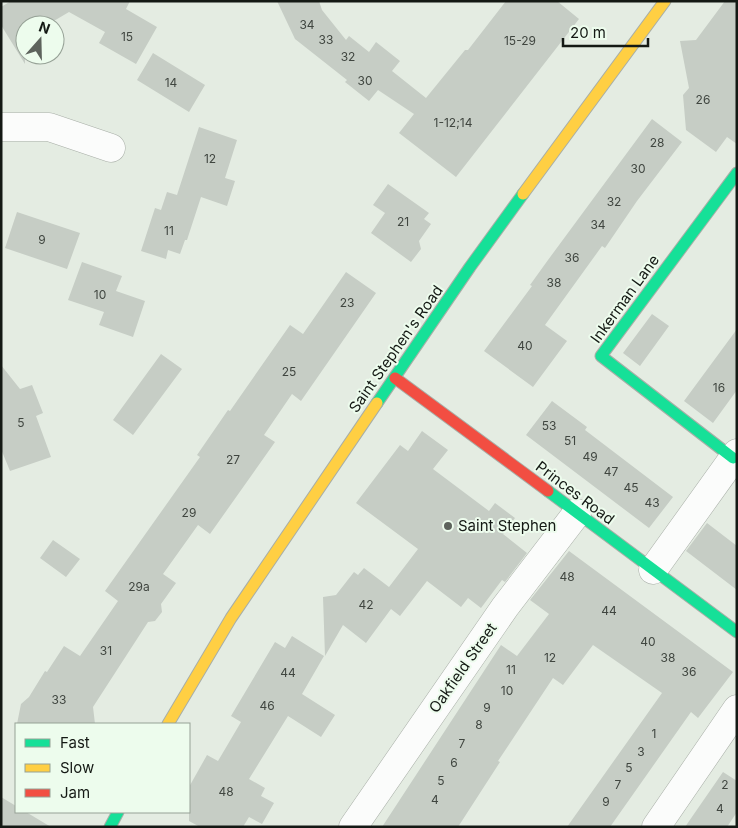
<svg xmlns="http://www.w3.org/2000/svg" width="738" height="828" font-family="Inter,sans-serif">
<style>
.building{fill:#c6cdc5}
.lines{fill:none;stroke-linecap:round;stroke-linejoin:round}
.street-casing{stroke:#a8aea7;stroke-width:29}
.fast-casing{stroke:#a8aea7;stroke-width:13}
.slow-casing{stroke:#a8aea7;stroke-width:13}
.jam-casing{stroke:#a8aea7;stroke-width:13}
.street{stroke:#fbfcfb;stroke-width:28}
.fast{stroke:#16e098;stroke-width:11}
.slow{stroke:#ffcf43;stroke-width:11}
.jam{stroke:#f24e42;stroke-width:11}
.poi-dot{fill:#5d635c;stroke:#edfced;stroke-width:2}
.labels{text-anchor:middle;stroke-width:4;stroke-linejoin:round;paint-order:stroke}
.number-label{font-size:12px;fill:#404640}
.street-label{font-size:15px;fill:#141914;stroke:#edfced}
.poi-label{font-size:15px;fill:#141914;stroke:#edfced;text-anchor:start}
</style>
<rect width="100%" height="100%" fill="#e4ece2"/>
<path class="building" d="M11,1H130L126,9L157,27L136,64L99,43L105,32L69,12L47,25H25V64L1,25V7Z
M277,1H319L322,10L346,40L349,36L369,52L376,42L400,61L392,71L426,98L465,50H468L506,1H557L579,19L456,177L399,133L414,114L378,90L369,101L345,82L347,80L295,39Z
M725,1H737V144L727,137L716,152L686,130L683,95L689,88L680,41L696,40Z
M153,53L205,85L189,112L137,80Z
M652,119L682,142L637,201L605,248L602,246L545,325L567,341L533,387L484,351L532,286L530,285L548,260Z
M199,127L237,140L225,178L235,181L227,206L201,197L187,240H185L180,254L168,250L166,259L141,251L155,208L161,210L167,192L177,195Z
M388,184L429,213L424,219L431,224L419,241L421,249L411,262L371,233L385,213L373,205Z
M17,212L80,233L67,269L5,248Z
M82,262L122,276L116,291L145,301L133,337L99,325L104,312L68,300Z
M346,272L376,293L301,401L292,394L264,435L275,442L210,534L198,525L163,574L176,583L161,604L162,612L155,621L148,622L93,707L95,724H17L21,704L29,697L45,671L47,672L64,646L80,656L118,601L105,591L200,457L197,455L228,410L230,411L290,325L303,334Z
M652,314L669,326L640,366L623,353Z
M737,329V390L713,423L684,401Z
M161,354L182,369L133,435L113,420Z
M1,365L20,389L32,385L43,413L36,416L51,457L10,471L1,449Z
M552,401L587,427L585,430L673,497L649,528L526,435Z
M422,431L448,450L433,469L489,511L495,503L515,518L503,534L527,553L505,582L502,580L481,608L468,598L461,607L427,581L400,616L391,609L366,643L343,625L325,656L323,597L336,595L354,572L358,575L364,568L389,587L418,549L356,503L400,445L408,451Z
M707,523L737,546V590L686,551Z
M53,540L80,559L66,577L40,558Z
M569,551L733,672L698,718L691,712L610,827H567L662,693L593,645L563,685L553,678L498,761L500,762L458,827H382L501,645L517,656L549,614L530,600Z
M292,636L324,656L302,694L335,715L321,737L288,716L249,779L265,788L261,796L274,803L262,824L249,817L243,827H200L189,821V787L207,755L218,761L241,722L231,716L275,642L285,648Z
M723,772L737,781V812L727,827H685Z
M1,797L16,806V812H26L51,827H1Z"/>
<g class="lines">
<defs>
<path id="street" d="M1,127H49L111,148
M653,570L737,453
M353,827L505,607L577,513
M656,827L737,709"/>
<path id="fast" d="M377,403L470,267L523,194
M733,458L601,356L737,173
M548,491L737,632
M110,827L118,812"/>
<path id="slow" d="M523,194L665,1
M168,724L231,618L377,403"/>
<path id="jam" d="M395,378L548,491"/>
</defs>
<use href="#street" class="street-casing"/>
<use href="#fast" class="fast-casing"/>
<use href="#slow" class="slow-casing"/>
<use href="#jam" class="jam-casing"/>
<use href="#street" class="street"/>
<use href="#fast" class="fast"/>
<use href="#slow" class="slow"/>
<use href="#jam" class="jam"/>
</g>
<circle class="poi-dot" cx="448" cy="526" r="5"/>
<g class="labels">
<g class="number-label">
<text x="307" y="29">34</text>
<text x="127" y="41">15</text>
<text x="326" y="44">33</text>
<text x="520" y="45">15-29</text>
<text x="348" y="61">32</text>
<text x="365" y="85">30</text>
<text x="171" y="87">14</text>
<text x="703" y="104">26</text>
<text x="453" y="127">1-12;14</text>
<text x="657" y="147">28</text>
<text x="210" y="163">12</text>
<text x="638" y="173">30</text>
<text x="614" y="206">32</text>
<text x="403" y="226">21</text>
<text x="598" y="229">34</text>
<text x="169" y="235">11</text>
<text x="42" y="244">9</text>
<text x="572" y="262">36</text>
<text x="554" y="287">38</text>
<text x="100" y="299">10</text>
<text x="347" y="307">23</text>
<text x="525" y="350">40</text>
<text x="289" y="376">25</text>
<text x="719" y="392">16</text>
<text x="21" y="427">5</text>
<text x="549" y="430">53</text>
<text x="570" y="445">51</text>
<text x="590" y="461">49</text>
<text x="233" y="464">27</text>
<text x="611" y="476">47</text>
<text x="631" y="492">45</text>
<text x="652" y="507">43</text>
<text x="189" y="517">29</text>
<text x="567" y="581">48</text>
<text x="139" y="591">29a</text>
<text x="366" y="609">42</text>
<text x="609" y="615">44</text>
<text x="648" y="646">40</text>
<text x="106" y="655">31</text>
<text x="550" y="662">12</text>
<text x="668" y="662">38</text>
<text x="511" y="674">11</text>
<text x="689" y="676">36</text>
<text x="288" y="677">44</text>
<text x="507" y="695">10</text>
<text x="59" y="704">33</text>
<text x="267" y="710">46</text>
<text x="487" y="712">9</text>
<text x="479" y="729">8</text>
<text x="654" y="738">1</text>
<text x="462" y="748">7</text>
<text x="641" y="756">3</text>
<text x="454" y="767">6</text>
<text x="629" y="772">5</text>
<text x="441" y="785">5</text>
<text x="618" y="789">7</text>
<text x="725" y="789">2</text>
<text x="226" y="796">48</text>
<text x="435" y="804">4</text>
<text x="606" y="806">9</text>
<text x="720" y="813">4</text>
</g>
<g class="street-label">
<text transform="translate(625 299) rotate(-54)" y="5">Inkerman Lane</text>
<text transform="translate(396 349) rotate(-55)" y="5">Saint Stephen's Road</text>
<text transform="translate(575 493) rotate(37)" y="5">Princes Road</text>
<text transform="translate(463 668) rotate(-55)" y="5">Oakfield Street</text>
</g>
<g class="poi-label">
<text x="458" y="531">Saint Stephen</text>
</g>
</g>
<rect width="738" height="828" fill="none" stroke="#141914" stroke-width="5"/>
<rect x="15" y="723" width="175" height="90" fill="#edfced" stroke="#96a196"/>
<rect x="25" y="739" width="25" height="8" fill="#16e098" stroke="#96a196"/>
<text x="60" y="748" font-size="15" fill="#141914">Fast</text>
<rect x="25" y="764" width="25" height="8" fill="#ffcf43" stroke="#96a196"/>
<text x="60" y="773" font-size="15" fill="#141914">Slow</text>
<rect x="25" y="789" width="25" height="8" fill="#f24e42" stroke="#96a196"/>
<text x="60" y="798" font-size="15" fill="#141914">Jam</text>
<g transform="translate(40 40) rotate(20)"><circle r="24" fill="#edfced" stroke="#96a196"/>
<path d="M0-4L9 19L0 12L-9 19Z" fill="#5d635c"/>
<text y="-8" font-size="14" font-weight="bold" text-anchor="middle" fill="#141914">N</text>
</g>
<path d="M563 38v8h85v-8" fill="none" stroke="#141914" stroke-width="2.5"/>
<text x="570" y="38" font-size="15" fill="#141914" stroke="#edfced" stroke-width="4" paint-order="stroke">20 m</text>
</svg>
